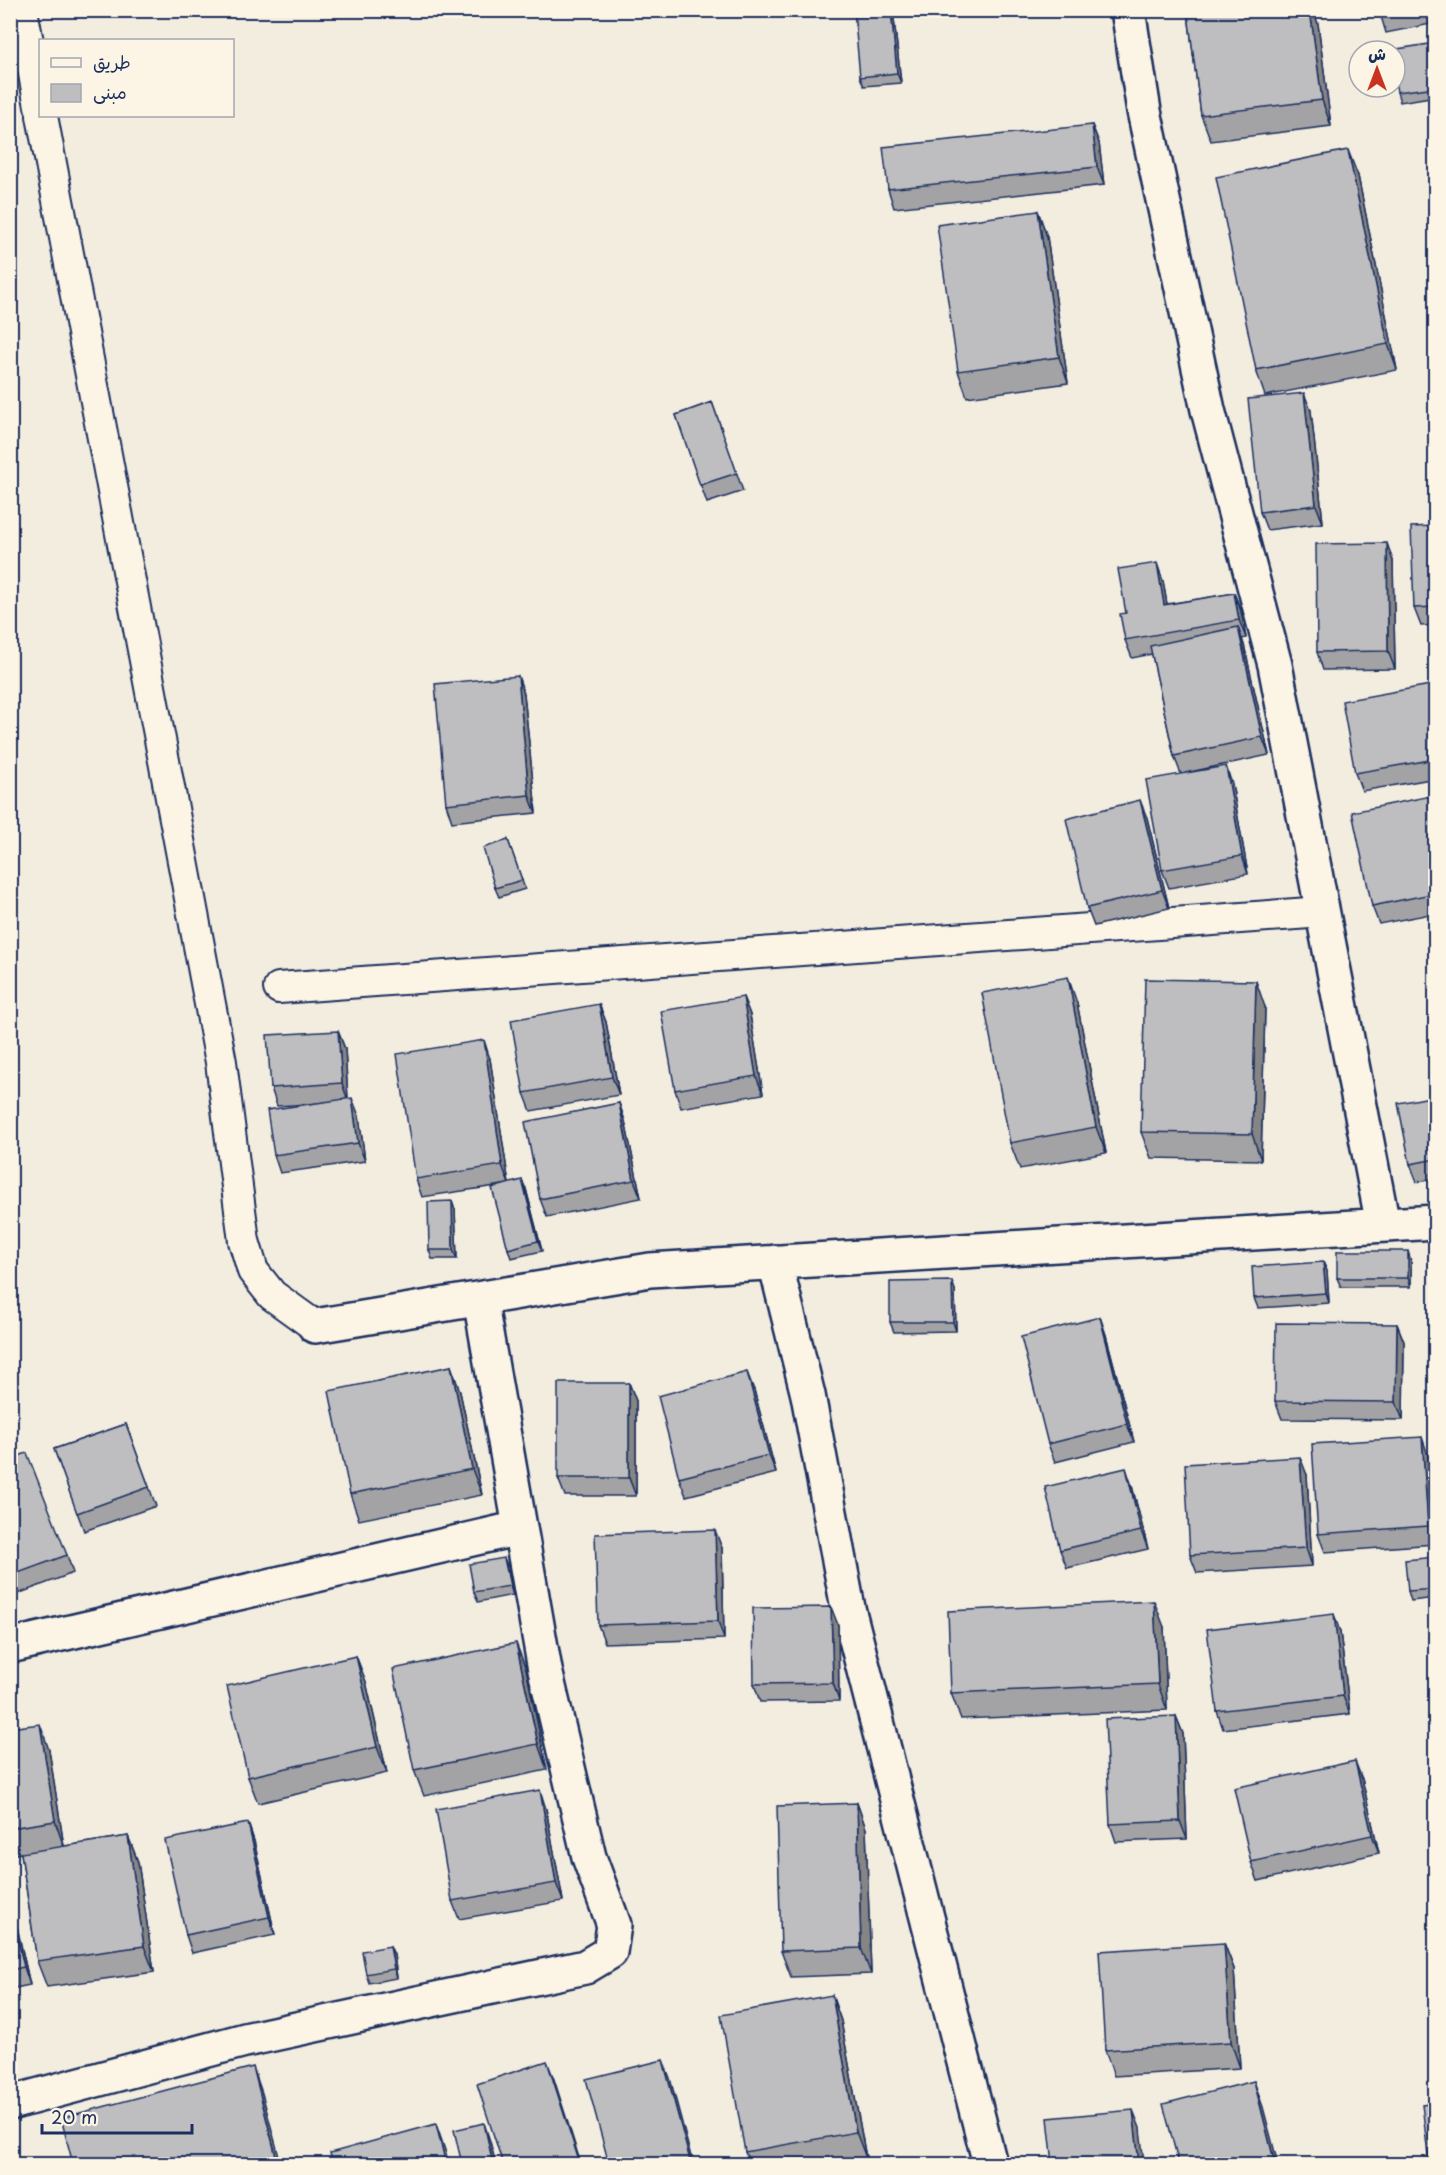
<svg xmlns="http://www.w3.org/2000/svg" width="1446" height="2175" font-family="'Playpen Sans','Playpen Sans Arabic',sans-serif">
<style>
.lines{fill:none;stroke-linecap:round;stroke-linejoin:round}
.lane-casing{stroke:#1b2f5e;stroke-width:34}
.street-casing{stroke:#1b2f5e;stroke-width:38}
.lane{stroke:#fcf5e5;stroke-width:30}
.street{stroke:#fcf5e5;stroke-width:33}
.wall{fill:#a3a3a5;stroke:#1b2f5e;stroke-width:1.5}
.shaded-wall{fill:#858586;stroke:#1b2f5e;stroke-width:1.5}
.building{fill:#bebec0;stroke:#1b2f5e;stroke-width:1.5}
</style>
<rect width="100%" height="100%" fill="#f3ede0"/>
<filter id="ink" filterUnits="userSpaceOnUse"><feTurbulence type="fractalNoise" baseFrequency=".0167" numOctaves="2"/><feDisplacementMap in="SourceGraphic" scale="12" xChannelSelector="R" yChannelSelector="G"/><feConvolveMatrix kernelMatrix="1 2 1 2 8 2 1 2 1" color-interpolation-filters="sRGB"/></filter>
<g filter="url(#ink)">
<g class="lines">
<defs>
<path id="lane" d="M22,10L40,106
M42,116L221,1062L244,1241L253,1271L272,1295L315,1326
M279,988L1323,912"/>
<path id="street" d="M1128,10L1144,111L1208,410L1275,665L1383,1225
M775,1262L808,1395L848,1608L990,2164
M315,1326L650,1270L1436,1222
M10,1646L519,1528
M10,2103L245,2040L585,1967L610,1952L614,1925L589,1857L545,1670L480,1299"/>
</defs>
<use href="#lane" class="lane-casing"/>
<use href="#street" class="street-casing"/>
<use href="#lane" class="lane"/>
<use href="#street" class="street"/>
</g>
<path class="wall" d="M893,10L901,83L864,86L860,77Z
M1178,10H1313L1318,24L1331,126L1211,141L1201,115L1188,14L1179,15Z
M1379,10H1433L1436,23L1386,33Z
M1436,43V96L1400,102L1397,92Z
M1092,125L1099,143L1104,185L894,208L888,189Z
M1358,176L1397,370L1265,396L1256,370Z
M1038,211L1047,237L1068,383L967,397L958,371Z
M712,402L743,491L707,503L676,415Z
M1311,411L1323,523L1267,530L1260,512Z
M1436,526V625L1421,626L1414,608Z
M1393,561L1395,669L1323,670L1317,652Z
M1163,581L1167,604L1234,593L1241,611L1246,638L1242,639L1244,645L1269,755L1185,773L1232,784L1248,874L1169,888L1162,870L1181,774L1174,756L1152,654L1132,658L1125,640L1126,613Z
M518,676L524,694L536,813L452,822L446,804Z
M1436,684V778L1362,791L1355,773Z
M1436,795V913L1379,924L1372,906Z
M1147,818L1169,908L1094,926L1087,908Z
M508,840L525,889L499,897L495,888Z
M743,997L750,1015L763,1094L681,1108L675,1090Z
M1077,1003L1106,1153L1020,1169L1010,1143Z
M599,1004L606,1022L619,1095L531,1111L524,1093Z
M1265,1007L1261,1160L1151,1158L1141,1132Z
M338,1031L345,1049L348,1099L359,1116L365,1161L280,1173L274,1155L321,1103L277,1106L271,1088Z
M490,1059L509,1184L422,1197L416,1179Z
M1436,1096V1178L1417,1182L1410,1164Z
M619,1103L625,1121L641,1198L547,1217L540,1199Z
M526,1189L542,1251L511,1258L508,1249Z
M455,1210L457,1259H432L429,1250Z
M1411,1261V1287H1341L1337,1278Z
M1323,1262L1327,1271L1329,1303L1258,1308L1254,1298Z
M955,1290L956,1331L894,1332L890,1322Z
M1100,1317L1106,1335L1134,1442L1055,1462L1048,1444Z
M1397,1324L1404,1342L1403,1420L1282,1419L1275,1401Z
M451,1366L460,1392L482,1495L359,1520L350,1494Z
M629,1383L636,1401V1496H565L558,1478Z
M754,1390L776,1473L686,1496L679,1478Z
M126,1424L156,1506L84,1531L54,1449Z
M1428,1455L1435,1544L1325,1552L1318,1534Z
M10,1459L67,1555L73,1573L10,1597Z
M1307,1475L1312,1566L1197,1573L1190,1555Z
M1132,1486L1148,1549L1067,1568L1060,1550Z
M722,1548L724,1639L605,1643L598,1625Z
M1436,1557V1598L1411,1601L1408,1591Z
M508,1567L513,1595L478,1602L474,1592Z
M838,1625L839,1701L760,1702L754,1684Z
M1164,1627L1167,1710L961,1719L951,1693Z
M1340,1632L1350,1714L1223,1729L1217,1711Z
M356,1656L366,1682L387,1773L258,1803L248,1777Z
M526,1669L547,1770L424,1796L414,1770Z
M1176,1716L1183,1734L1187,1839L1116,1842L1110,1824Z
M10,1728L49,1750L64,1846L128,1836L138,1862L154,1972L47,1987L37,1961L21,1853L10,1855Z
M1362,1779L1379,1853L1258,1881L1251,1862Z
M857,1803L866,1829L871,1974L791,1977L781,1951Z
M546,1809L563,1901L459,1919L452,1901Z
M248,1823L254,1841L275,1935L192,1953L186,1935Z
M10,1896L30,1985L10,1989Z
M1224,1943L1234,1969L1240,2068L1114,2076L1105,2050Z
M390,1946L394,1955L397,1978L369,1983L366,1974Z
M832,1995L841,2021L866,2158L829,2164H750L745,2152Z"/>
<path class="shaded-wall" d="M891,10H893L901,83L897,73Z
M1310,10H1313L1318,24L1331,126L1322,100Z
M1431,10H1433L1436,22Z
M1092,125L1099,143L1104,185L1097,167Z
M1348,150L1358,176L1397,370L1388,344Z
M1038,211L1047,237L1068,383L1059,357Z
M1304,393L1311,411L1323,523L1316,505Z
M1387,543L1393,561L1395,669L1388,651Z
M1157,563L1163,581L1170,623L1164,605Z
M1234,593L1241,611L1246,638L1239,620Z
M1238,627L1244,645L1269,755L1262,737Z
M518,676L524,694L536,813L529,795Z
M1226,766L1232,784L1248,874L1242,856Z
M1140,800L1147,818L1169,908L1162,890Z
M1068,977L1077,1003L1106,1153L1096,1127Z
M1256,981L1265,1007L1261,1160L1252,1134Z
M743,997L750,1015L763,1094L756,1076Z
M599,1004L606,1022L619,1095L612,1077Z
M338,1031L345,1049L348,1101L342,1083Z
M484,1040L490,1059L509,1184L502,1165Z
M352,1098L359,1116L365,1161L358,1143Z
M619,1103L625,1121L641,1198L634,1180Z
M522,1180L526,1189L542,1251L538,1241Z
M452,1201L455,1210L457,1259L453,1250Z
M1408,1251L1411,1261V1287L1408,1278Z
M1323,1262L1327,1271L1329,1303L1326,1293Z
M952,1281L955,1290L956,1331L953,1322Z
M1100,1317L1106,1335L1134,1442L1127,1424Z
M1397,1324L1404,1342L1403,1420L1396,1402Z
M451,1366L460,1392L482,1495L472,1469Z
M747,1372L754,1390L776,1473L769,1455Z
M629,1383L636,1401V1496L629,1478Z
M1422,1437L1428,1455L1435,1544L1428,1526Z
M1300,1457L1307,1475L1312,1566L1306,1548Z
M1126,1468L1132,1486L1148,1549L1141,1531Z
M715,1530L722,1548L724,1639L718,1621Z
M504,1558L508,1567L513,1595L510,1586Z
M1154,1601L1164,1627L1167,1710L1158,1684Z
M831,1607L838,1625L839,1701L833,1683Z
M1334,1614L1340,1632L1350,1714L1343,1696Z
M516,1643L526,1669L547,1770L538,1744Z
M356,1656L366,1682L387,1773L377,1747Z
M1176,1716L1183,1734L1187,1839L1180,1821Z
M40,1724L49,1750L64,1847L55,1821Z
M1355,1761L1362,1779L1379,1853L1372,1835Z
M540,1790L546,1809L563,1901L556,1883Z
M857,1803L866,1829L871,1974L861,1948Z
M248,1823L254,1841L275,1935L269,1917Z
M128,1836L138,1862L154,1972L144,1946Z
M10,1896L30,1985L24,1967L10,1907Z
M1224,1943L1234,1969L1240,2068L1231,2042Z
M390,1946L394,1955L397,1978L394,1969Z
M832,1995L841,2021L866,2158L856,2132Z
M663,2060L670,2078L693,2164H691Z
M547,2061L554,2079L581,2164H580Z
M253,2067L262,2093L281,2164H278Z
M1254,2081L1263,2107L1278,2164H1275Z
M1133,2110L1140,2128L1144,2164H1139Z
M484,2123L490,2141L496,2164H493Z
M436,2124L445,2150L449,2164H446Z"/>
<path class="building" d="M854,10H891L897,73L860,77Z
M1211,10H1310L1322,100L1201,115L1188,14Z
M1379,10H1401L1380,15Z
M1436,43V87L1397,92L1395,80V51H1391V50Z
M1092,125L1097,167L888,189L883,147Z
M1348,150L1388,344L1256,370L1216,177Z
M1038,211L1059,357L958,371L937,225Z
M1304,393L1316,505L1260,512L1248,399Z
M712,402L737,473L700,485L676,415Z
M1436,526V607L1414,608L1411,527Z
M1387,543L1388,651L1317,652L1316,544Z
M1157,563L1164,605L1234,593L1239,620L1125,640L1120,614L1126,613L1118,569Z
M1238,627L1262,737L1174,756L1150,646Z
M518,676L529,795L446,804L435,684Z
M1436,684V759L1355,773L1342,701Z
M1226,766L1242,856L1162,870L1146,780Z
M1436,795V893L1372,906L1352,812Z
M1140,800L1162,890L1087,908L1066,819Z
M508,840L522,880L495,888L483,848Z
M1068,977L1096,1127L1010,1143L982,993Z
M1145,979L1256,981L1252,1134L1141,1132Z
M743,997L756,1076L675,1090L661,1011Z
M599,1004L612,1077L524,1093L511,1020Z
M338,1031L342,1083L271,1088L267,1035Z
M484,1040L502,1165L416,1179L397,1054Z
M1436,1096V1159L1410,1164L1398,1103Z
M352,1098L358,1143L274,1155L267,1110Z
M619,1103L634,1180L540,1199L525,1122Z
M522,1180L538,1241L508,1249L492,1188Z
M452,1201L453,1250H429L428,1202Z
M1337,1251H1408V1278H1337Z
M1323,1262L1326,1293L1254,1298L1252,1267Z
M952,1281L953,1322H890V1282Z
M1100,1317L1127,1424L1048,1444L1021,1337Z
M1276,1323L1397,1324L1396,1402L1275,1401Z
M451,1366L472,1469L350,1494L329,1391Z
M747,1372L769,1455L679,1478L658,1396Z
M558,1383H629V1478H558Z
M126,1424L149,1487L77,1513L54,1449Z
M1422,1437L1428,1526L1318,1534L1312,1444Z
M27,1453L67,1555L10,1576V1459Z
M1300,1457L1306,1548L1190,1555L1185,1464Z
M1126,1468L1141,1531L1060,1550L1045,1487Z
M715,1530L718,1621L598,1625L595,1534Z
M1436,1557V1589L1408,1591L1405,1560Z
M504,1558L510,1586L474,1592L469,1564Z
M1154,1601L1158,1684L951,1693L948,1611Z
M831,1607L833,1683L754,1684L753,1608Z
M1334,1614L1343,1696L1217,1711L1207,1629Z
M516,1643L538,1744L414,1770L393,1669Z
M356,1656L377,1747L248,1777L227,1686Z
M1176,1716L1180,1821L1110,1824L1105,1719Z
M40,1724L55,1821L10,1828V1728Z
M1355,1761L1372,1835L1251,1862L1234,1788Z
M540,1790L556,1883L452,1901L436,1809Z
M857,1803L861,1948L781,1951L777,1806Z
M248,1823L269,1917L186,1935L165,1840Z
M128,1836L144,1946L37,1961L21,1853Z
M10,1907L24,1967L10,1970Z
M1224,1943L1231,2042L1105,2050L1099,1951Z
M390,1946L394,1969L366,1974L362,1951Z
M832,1995L856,2132L745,2152L721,2015Z
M663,2060L691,2164H609L586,2079Z
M547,2061L580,2164H503L477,2084Z
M253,2067L278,2164H73L61,2118Z
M1254,2081L1275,2164H1179L1163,2104Z
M1436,2102V2164H1429L1422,2104Z
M1133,2110L1139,2164H1053L1048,2118Z
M484,2123L493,2164H462L454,2130Z
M436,2124L446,2164H333L330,2153Z"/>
</g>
<rect width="1446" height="2175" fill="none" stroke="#fcf5e5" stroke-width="36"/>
<rect x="18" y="18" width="1410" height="2139" fill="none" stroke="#1b2f5e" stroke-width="2" filter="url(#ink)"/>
<rect x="39" y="39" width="195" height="78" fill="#fcf5e5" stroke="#a2a6af" stroke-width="1.5"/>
<rect x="51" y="58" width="30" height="9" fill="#fcf5e5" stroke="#a2a6af" stroke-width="1.5"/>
<text x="93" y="69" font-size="18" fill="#1b2f5e">طريق</text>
<rect x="51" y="84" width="30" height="18" fill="#bebec0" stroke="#a2a6af" stroke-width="1.5"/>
<text x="93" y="99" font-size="18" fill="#1b2f5e">مبنى</text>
<g transform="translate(1377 69)"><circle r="28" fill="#fcf5e5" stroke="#a2a6af" stroke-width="1.5"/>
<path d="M0-4.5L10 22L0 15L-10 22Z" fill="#c8321e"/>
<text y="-9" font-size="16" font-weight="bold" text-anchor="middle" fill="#1b2f5e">ش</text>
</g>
<path d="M42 2124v9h150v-9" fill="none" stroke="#1b2f5e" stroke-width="3"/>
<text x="51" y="2124" font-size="18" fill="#1b2f5e" stroke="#fcf5e5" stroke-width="4.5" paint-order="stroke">20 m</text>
</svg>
